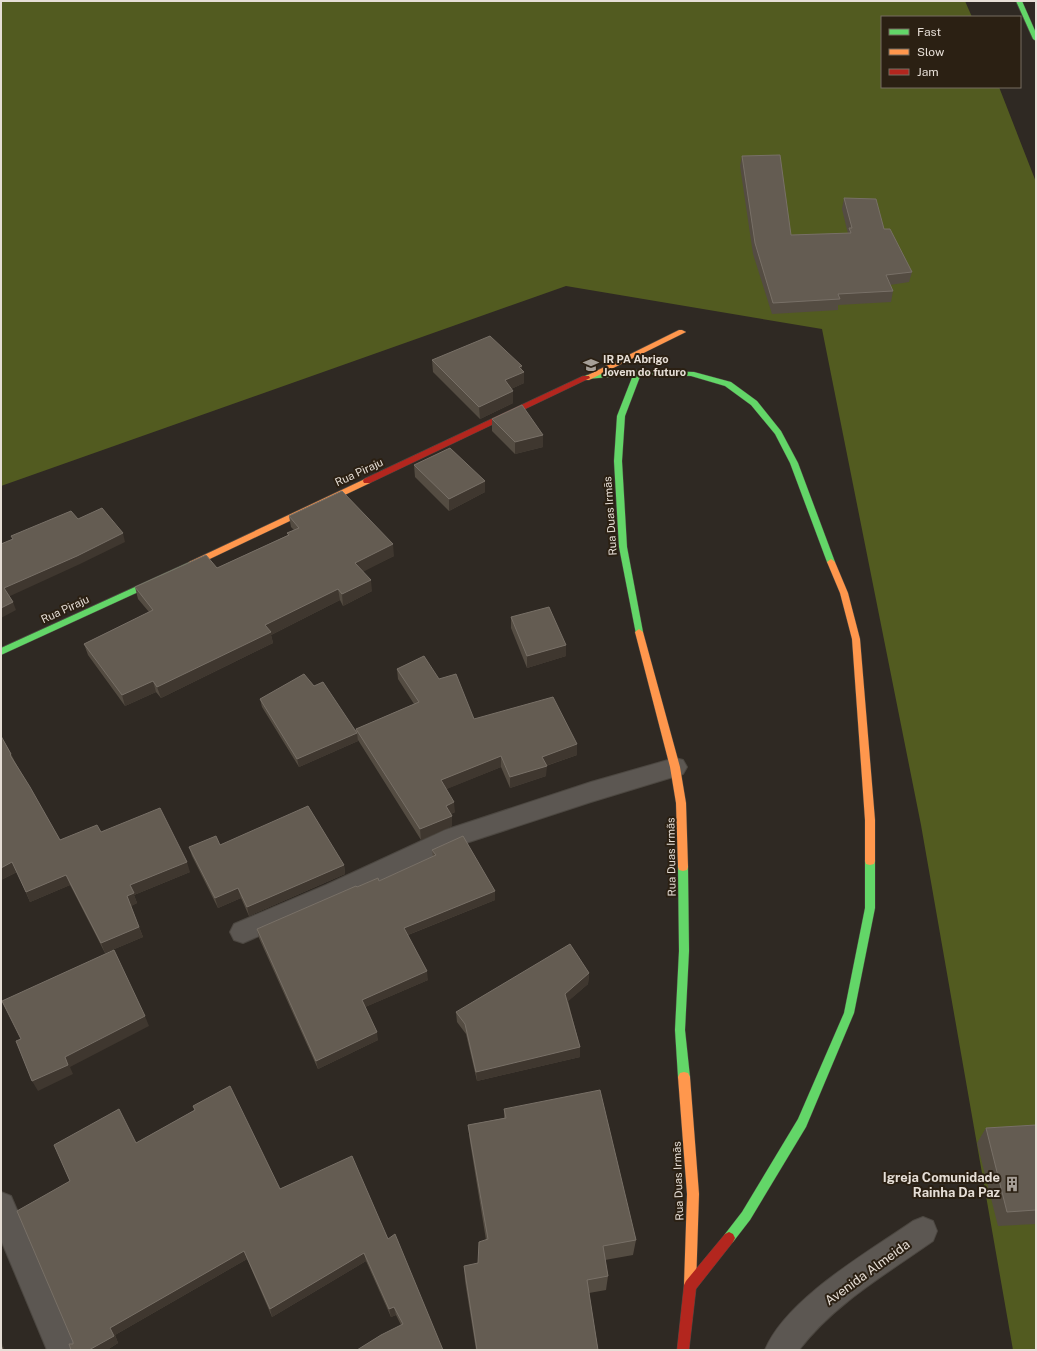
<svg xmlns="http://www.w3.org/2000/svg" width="1037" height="1351" font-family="'Public Sans',sans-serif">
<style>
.forest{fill:#525b20}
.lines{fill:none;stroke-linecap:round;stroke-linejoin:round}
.street-casing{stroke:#4c4741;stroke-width:2}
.fast-casing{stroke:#4c4741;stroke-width:1}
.slow-casing{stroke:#4c4741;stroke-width:1}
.jam-casing{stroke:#4c4741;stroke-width:1}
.street{fill:#5c5752;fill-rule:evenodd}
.fast{fill:#63d668;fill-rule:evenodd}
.slow{fill:#ff974d;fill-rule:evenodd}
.jam{fill:#b3261e;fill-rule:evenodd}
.wall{fill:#544c42}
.shaded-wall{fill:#3f372f}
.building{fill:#645c52;stroke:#787067}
.labels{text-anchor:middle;stroke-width:4;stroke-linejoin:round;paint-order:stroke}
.poi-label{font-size:11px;font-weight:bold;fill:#e6ded6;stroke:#2b2013;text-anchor:start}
.street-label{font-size:11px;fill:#e6ded6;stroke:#2b2013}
.near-poi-label{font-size:13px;font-weight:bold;fill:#e6ded6;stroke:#2b2013;text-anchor:end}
.near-street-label{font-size:13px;fill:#e6ded6;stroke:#2b2013}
</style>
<rect width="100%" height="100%" fill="#2f2923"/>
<path class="forest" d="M1,1H965L972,17H882V87H999L1036,182V1350H1013L921,825L822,329L566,286L1,486Z"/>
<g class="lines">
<defs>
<path id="street" d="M675,758L683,760L687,767L683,774L591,802L460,845L344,899L243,943L234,940L230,932L234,924L326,885L445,830L591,782Z
M1,1192L11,1196L77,1350H47L1,1240Z
M923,1217L933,1221L937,1231L933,1241C886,1274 834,1304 799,1350H765C786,1299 868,1252 913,1221Z"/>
<path id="fast" d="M1016,1H1022L1036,33V41L1033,39Z
M638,370L694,372L731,382L757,401L781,431L798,463L835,562L834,564L831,565L827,562L790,463L775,434L751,405L725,386L691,376L641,374L625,416L622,461L627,547L643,632L639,635L636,634L619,547L614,461L617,416L633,375L587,379L583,377L587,375Z
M192,561L196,564L195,566L1,655V648Z
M870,857L874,858L875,861V908L854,1013L806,1127L750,1220L733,1242L729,1244L725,1242L723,1238L725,1234L742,1212L798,1119L844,1013L865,908V861L866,858Z
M683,863L687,864L688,867L689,951L685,1030L690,1077L688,1081L684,1082L680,1081L678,1077L675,1030L679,951L678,867L679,864Z"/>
<path id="slow" d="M679,330H682L686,332L589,380H583L582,378Z
M367,478L370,479L371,481L370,483L195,566L192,567L188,564L189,562Z
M831,559L835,562L848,593L860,639L875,820V861L874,864L870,865L866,864L865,861V820L852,639L840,593L827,562Z
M639,629L643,632L680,767L686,803L688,867L687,870L683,871L679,870L678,867L676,803L670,767L635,632Z
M684,1072L688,1073L690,1077L699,1194L696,1285L694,1289L690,1291L686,1289L684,1285L687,1194L678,1077L680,1073Z"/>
<path id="jam" d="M583,376H589L590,378L370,483H364L363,481L364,479Z
M729,1232L733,1234L735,1238L733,1242L696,1289L689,1350H677L684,1285L686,1281L725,1234Z"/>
</defs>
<use href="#street" class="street-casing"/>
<use href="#fast" class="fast-casing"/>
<use href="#slow" class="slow-casing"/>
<use href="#jam" class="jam-casing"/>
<use href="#street" class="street"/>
<use href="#fast" class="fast"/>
<use href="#slow" class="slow"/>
<use href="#jam" class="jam"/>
</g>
<path class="wall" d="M742,156L791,235L848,234L842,209L844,198L884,229L912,272L909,282L890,285L893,291L891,302L838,305V310L772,314L753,254L740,166Z
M432,360L522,370L524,383L511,389L513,403L480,419L433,372Z
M492,419L543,435V447L515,454L492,431Z
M414,465L485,481V492L449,511L415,477Z
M289,516L394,556L363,571L372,591L343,606L340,600L271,635L273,643L161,698L156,692L125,706L88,655L84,644L149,612L138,599L135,587L217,568L288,535L287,533L294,530L291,527Z
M511,617L566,645V656L527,668L511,628Z
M397,669L439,679L474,719L577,755L546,766V776L510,788L501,767L446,789L455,812L451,814L452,816V826L421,840L358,740V741L299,767L262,707L260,699L314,686L356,732V729L414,704L398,679Z
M1,736L11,754L15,762L60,840L101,832L190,872L134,895L137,903L131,906L143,937L105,953L70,885L30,902L17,872L1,880Z
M220,845L344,865L345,874L249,916L241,898L218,908L192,856L189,847Z
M432,850L495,900L408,935L428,980L365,1007L378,1040L318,1069L259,938L257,929L357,887L379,881L433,857Z
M589,973L588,984L568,1001L580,1047V1057L477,1081L466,1034L457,1022L456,1012Z
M193,1106L280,1189L388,1239L443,1350L401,1325L396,1315L391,1317L366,1261L272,1317L247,1259L115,1335L118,1343L107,1350H71L73,1344L136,1143L195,1110Z
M504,1109L636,1240L633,1255L605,1260L608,1276L606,1290L589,1293L598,1350H476L465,1281L464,1266L478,1263L486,1240L470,1142L468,1125L504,1118Z
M1036,1125V1224L998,1226L977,1143L986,1128Z"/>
<path class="shaded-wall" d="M522,366V373L524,372V383L505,392V380L519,367Z
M513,391V403L480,419L479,407Z
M543,435V447L515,454V442Z
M485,481V492L449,511V499Z
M123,533L125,542L80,564L8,597L4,588Z
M393,544L394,556L357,575L355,563Z
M371,580L372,591L343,606L342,594Z
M338,589L340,600L271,635L273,643L161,698L157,687L265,625Z
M13,602L16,610L1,618V608Z
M566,645V656L527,668V656Z
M153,681L156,692L125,706L122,695Z
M357,733L358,741L299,767L297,759Z
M577,744V755L542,767V757Z
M501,756V767L442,791L441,780Z
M547,766L546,776L510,788V777Z
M454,802L455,812L446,816V806Z
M452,816V826L421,840L420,829Z
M12,862L17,872L1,880V868Z
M187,862L190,872L134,895L137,903L131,906L127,896L130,885Z
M344,865L345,874L249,916L247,907Z
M66,875L70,885L30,902L26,892Z
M238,888L241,898L218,908L215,898Z
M495,891V900L405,936L404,928Z
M139,927L143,937L105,953L101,943Z
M427,971L428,980L363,1008L362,1000Z
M589,973L588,984L565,1004V994Z
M145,1016L149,1026L70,1067L73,1074L38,1091L32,1081L65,1057Z
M377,1032L378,1040L318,1069L316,1061Z
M580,1047V1057L477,1081L476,1072Z
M244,1251L247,1259L115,1335L118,1343L107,1350H89L110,1328Z
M364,1253L366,1261L272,1317L270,1309Z
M394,1307L396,1315L391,1317L389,1309Z
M1,1341L5,1350H3L1,1345Z"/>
<path class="building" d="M780,155L791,235L851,233L849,228H852L844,198L876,199L884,229H890L912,272L886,275L893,291L838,294L840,299L773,303L755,243L742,156Z
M490,336L522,366L519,367L524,372L505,380L513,391L479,407L432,360Z
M522,405L543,435L515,442L492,419Z
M450,448L485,481L449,499L414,465Z
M342,491L393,544L355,563L371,580L342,594L338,589L265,625L271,632L157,687L153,681L122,695L84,644L153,610L135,587L206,555L217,568L289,535L287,533L299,528L289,516Z
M102,508L123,533L77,556L4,588L13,602L1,608V544L13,539L11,536L71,511L78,519Z
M549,607L566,645L527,656L511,617Z
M424,656L439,679L456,674L474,719L553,697L577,744L542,757L547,766L510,777L501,756L441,780L454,802L446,806L452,816L420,829L356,729L419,702L397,669Z
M304,674L314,686L323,682L357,733L297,759L260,699Z
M1,736L11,754L10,755L30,787L60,840L97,825L101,832L160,808L187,862L130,885L134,893L127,896L139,927L101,943L66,875L26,892L12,862L1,868Z
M308,806L344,865L247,907L238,888L215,898L189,847L216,836L220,845Z
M463,836L495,891L404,928L427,971L362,1000L377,1032L316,1061L257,929L356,886L357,887L378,878L379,881L436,855L432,850Z
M570,944L589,973L565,994L580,1047L476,1072L465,1024L456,1012Z
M114,950L145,1016L65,1057L68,1065L32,1081L16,1041L21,1039L2,1001Z
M230,1086L280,1189L352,1156L388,1239L395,1234L443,1350H357L381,1335L403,1324L394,1307L389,1309L364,1253L270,1309L244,1251L110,1328L114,1336L89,1350H71L69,1344H73V1342L17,1211L70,1181L54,1145L119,1109L136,1143L195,1110L193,1106Z
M600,1090L636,1240L603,1246L608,1276L587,1280L598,1350H477L464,1266L478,1263L479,1242L488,1239L468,1125L506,1118L504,1109Z
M1036,1125V1210L1007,1212L986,1128Z
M1,1345L3,1350H1Z"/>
<defs>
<symbol id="school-bare" viewBox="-9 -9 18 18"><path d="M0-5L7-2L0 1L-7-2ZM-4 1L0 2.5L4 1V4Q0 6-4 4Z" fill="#a69f97" stroke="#2b2013" stroke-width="2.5" paint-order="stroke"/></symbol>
<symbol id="building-bare" viewBox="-9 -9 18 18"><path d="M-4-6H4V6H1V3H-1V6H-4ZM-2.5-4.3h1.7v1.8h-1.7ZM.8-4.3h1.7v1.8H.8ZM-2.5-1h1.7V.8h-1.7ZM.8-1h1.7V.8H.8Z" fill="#a69f97" stroke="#2b2013" stroke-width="2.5" paint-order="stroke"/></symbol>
</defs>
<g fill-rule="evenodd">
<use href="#school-bare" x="580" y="354" width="22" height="22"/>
<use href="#building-bare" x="1001" y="1173" width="22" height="22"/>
</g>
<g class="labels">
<g class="poi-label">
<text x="603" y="363">IR PA Abrigo<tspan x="603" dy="13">Jovem do futuro</tspan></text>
</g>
<g class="street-label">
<text transform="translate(359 472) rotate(-25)" y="4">Rua Piraju</text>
<text transform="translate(610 516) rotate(-94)" y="4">Rua Duas Irmãs</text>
<text transform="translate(65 609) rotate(-25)" y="4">Rua Piraju</text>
<text transform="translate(671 857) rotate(-91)" y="4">Rua Duas Irmãs</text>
<text transform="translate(678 1181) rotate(-92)" y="4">Rua Duas Irmãs</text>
</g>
<g class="near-poi-label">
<text x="1000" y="1182">Igreja Comunidade<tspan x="1000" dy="15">Rainha Da Paz</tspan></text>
</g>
<g class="near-street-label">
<text transform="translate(867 1272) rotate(-36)" y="5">Avenida Almeida</text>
</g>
</g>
<rect width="1037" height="1351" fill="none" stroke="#e6ded6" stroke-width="4"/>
<rect x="881" y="16" width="140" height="72" fill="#2b2013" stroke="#766c61"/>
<rect x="889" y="29" width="20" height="6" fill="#63d668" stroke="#766c61"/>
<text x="917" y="36" font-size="12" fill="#e6ded6">Fast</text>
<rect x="889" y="49" width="20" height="6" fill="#ff974d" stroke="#766c61"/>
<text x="917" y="56" font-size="12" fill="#e6ded6">Slow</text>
<rect x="889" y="69" width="20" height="6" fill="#b3261e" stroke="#766c61"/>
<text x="917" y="76" font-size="12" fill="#e6ded6">Jam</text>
</svg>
